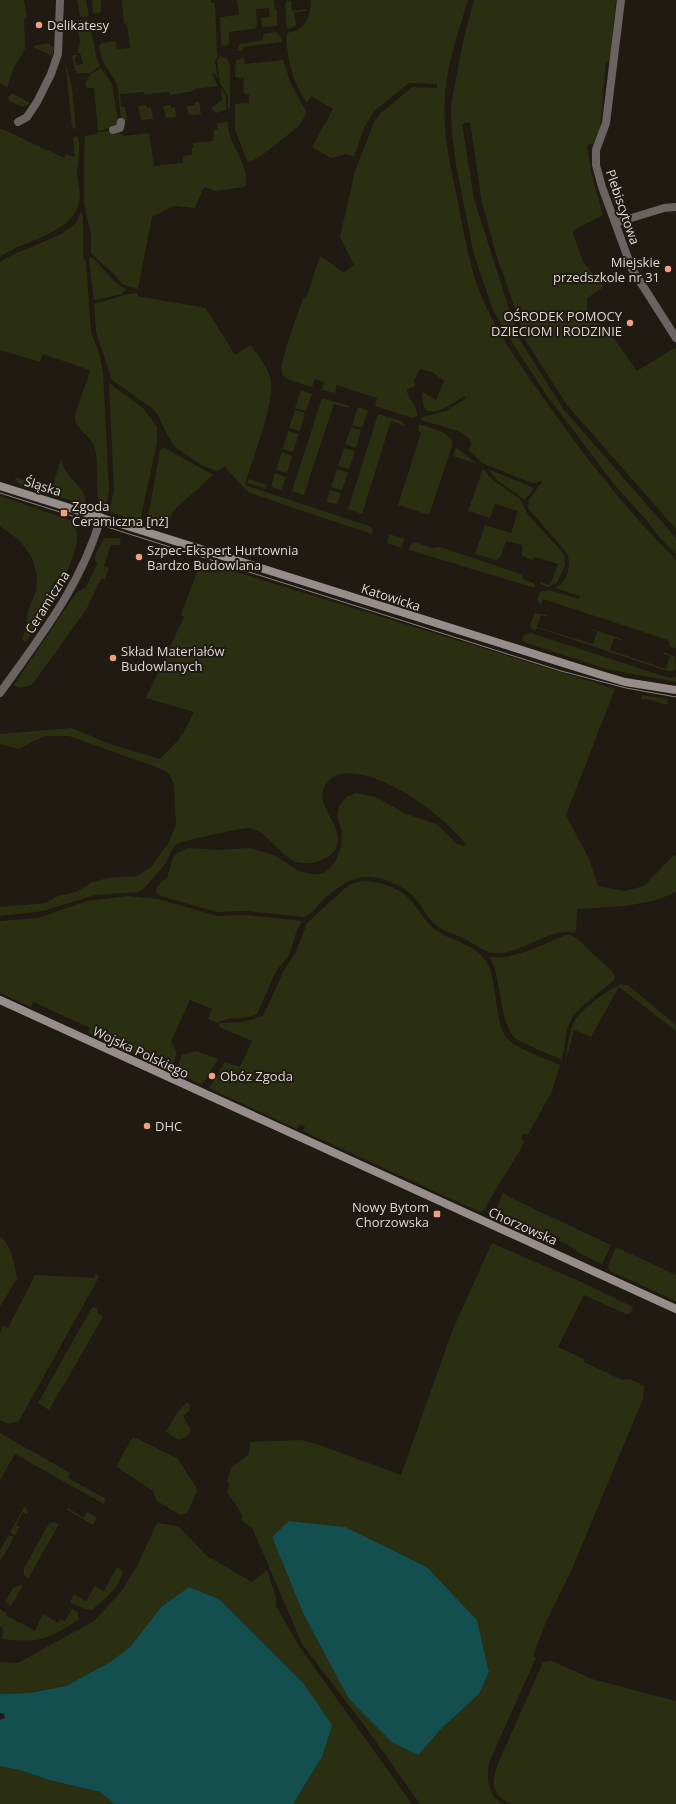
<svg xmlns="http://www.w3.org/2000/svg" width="676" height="1804" font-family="'Open Sans',sans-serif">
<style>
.green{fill:#2b2f12;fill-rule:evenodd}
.water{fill:#134f4f}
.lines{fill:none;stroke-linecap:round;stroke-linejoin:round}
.street{stroke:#696462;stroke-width:8}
.secondary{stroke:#978e8b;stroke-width:8}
.tram{stroke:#86827b;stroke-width:1}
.poi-dot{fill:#f39f86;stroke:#1f1a12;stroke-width:1.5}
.labels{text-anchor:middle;stroke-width:4;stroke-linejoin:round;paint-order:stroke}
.poi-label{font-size:13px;fill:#dbd7d2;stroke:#1f1a12;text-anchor:start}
.street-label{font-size:13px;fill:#dbd7d2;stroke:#1f1a12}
</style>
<rect width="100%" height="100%" fill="#1f1a12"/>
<path class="green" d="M0,0H24L27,19H24L25,49L14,67L7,88L0,83Z
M77,0H86L89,16L80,17Z
M92,0H101V11L99,13H93Z
M122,0H211V3H215L217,53L218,55L215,61L218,79L214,73L212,74L218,86L194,89V91L170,95L169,92L145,94L144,92L120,94L121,107H125L127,120H122L121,118L117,84L102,60L99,46L102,43L116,41L117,49L130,48L127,23L124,24Z
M237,0H274L275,9L277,10V26L262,27L261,18L270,17L269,8L256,9L257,28L229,32V44L225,46L221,44L220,17L239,15Z
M287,0L291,1L292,11L306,9V11L294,12L296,25L290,29L287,28L285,5Z
M311,0H468C459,30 448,61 445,93C442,126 449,160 456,193C463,227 468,263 481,295C495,330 518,362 540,393C581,452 625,509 676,560V648L670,647L668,640L543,599L541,605L537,600L540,592L549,590L579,599L580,596L555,588C567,584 573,563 566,552L528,508L529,499L542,482L540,480L537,483H532L482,463L469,450L471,443L469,438L458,431L421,420L423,417L446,411L466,398L464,396C454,403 438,415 426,410L423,405L422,392L436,400L444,381L432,372L420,369L414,381L415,384L414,387L407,389C406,397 418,404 417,416L413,418L375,406L377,398L337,385L335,393L322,390L324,382L315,379L312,387L287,379L282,375C278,364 299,312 303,298L306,299L320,256L344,273L354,265L340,237L355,171L374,122L381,113L412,87L437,88V84L409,83L374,111L364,128L354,157L347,154L331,158L312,147L333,109L311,96L307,103C292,81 288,61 286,35C289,31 293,32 297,30C308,25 311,10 311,0Z
M474,0H616L610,61H606L600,127L596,143L587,145L591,172L603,215L572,231L583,262L604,287L587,298V312L594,321L607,329L637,371L676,347V529L567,405L527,343L496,254L482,203L470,122L462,124L474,199L518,337L564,410L676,538V554L659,537L647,521L613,483L574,431L547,396L513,344L493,310L474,255L456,165L452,134L451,104L464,37Z
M89,19L96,56L100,66L89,74L87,73H78L75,70L72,55H77L75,59L76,65L83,64L80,53H77L80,43L77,20Z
M276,32L281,37L282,42L243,47V51H237L240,44L263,40V34Z
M48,43L54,48L52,56L33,47L37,45Z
M220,56L227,59L230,65V107L228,109V96L220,83L217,61Z
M244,58L245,64L283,60L291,84L307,113L299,126L261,156L248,163L235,130V104L249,103V94L243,93L244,78L235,77L236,60Z
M65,59L72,88L76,129L72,128Z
M101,68L112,84L119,126L98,131L94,88H86L85,83L91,74Z
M221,88L226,96V110L216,113L213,111L212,107L222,100Z
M12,93L30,103L23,107L9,101L8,97Z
M195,102H199L201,114L191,115L188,114L187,106L195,105Z
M146,105L147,108L151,107L153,119L141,120L138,106Z
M171,105V108L175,107L176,117L166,118L163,106Z
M228,122C227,145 249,161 246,185L244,187L216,191L204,187L195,208L174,206L152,217L138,289L122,284L117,277L91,253V235L84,204V151L85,136L98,134V132L114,131L125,136L149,133L154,166L183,163V156L192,155V148H194L193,143L213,141L214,130L218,129L217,123Z
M0,128L64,158L66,154L75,157L73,138L77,136C82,148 77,160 77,173C78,183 82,197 78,206C69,234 22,241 0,257Z
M81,211L83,217V256L86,262L91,332L99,352L103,372L109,490L105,511L102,510C92,493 102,463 93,444C89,435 74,427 75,417C77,404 87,384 90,370L43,354L40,362L0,350V262C19,249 63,238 76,223C78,220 80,215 81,211Z
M90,256C103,266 112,282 126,289L122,294L94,300L89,262Z
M137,293V296L206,308L235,355L251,345C257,355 267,366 270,377C277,400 252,459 245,485L369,526L373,529L372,534L302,511L248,492L224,466L218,471L203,466L176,448L169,438L158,415L152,408L112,380L96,332L94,304L128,294Z
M109,383L143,408L157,427V443L140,521L109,512L114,490Z
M301,390L312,394L306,411L295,408Z
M322,398L350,406L349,408L334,404L304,495L292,491Z
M358,407L368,411L362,428L352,425Z
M295,410L305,413L300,431L289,428Z
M378,414L402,421L405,426L391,421L362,514L348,509Z
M419,424L443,432L452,440V446L429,515L398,505L421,433L418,430Z
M351,427L361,430L356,448L345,444Z
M288,431L299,434L293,452L283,449Z
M163,447L213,475L173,511L170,519L163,517L160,526L147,522L160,451Z
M456,447L477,464L453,456Z
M344,448L355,451L349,469L338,466Z
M282,452L292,456L287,473L276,470Z
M61,459C63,477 84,484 86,502L83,504L24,486C19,484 16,482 15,477L52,489Z
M337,469L348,473L342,490L331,487Z
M483,469L494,481L520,499L528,515L564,554L565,565L557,583L548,587L540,584V582L550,585L558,564L535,557L533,560L522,556V545L506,541L501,556L497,560L475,554L485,525L511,533L518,511L495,504L490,518L468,511Z
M488,469L534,488L525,500L497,480Z
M275,473L286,477L281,490L271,487Z
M249,479L267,485L266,489L247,483Z
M330,490L341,493L337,504L326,502Z
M0,496L73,521C75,526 77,532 77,536C77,565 42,618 26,642L22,639L27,625L28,610L36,591L37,576L32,558L24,546L15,537L0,526Z
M389,534L404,539L402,548L387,543Z
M104,538H121L119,545H111L104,566L111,569L109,568L105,579H101L86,610L32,685L19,688L14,685L76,593L86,587L97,564L94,558Z
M415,542L432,548L440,547L518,573L522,575L523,579L534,583L535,588L409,550L411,544Z
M201,561L615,689L566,815L589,859L598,886L625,891L644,886L673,856L676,855V892L657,900L626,906L578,909C575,918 578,926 575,933C553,925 520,956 494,953C485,952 477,946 469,941C459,935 446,933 436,925C427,918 423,907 416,899C403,885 377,873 358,878C345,881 332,892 322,901C316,907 312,914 304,917L247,911L217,912L160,896L156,892L157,886L167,878L173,857L177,853L188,848L217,850L249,848L274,855L299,871L312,874H322L327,871L335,862L341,847L342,832L337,816L339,806L346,797L356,793L376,797L406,814L437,824L457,844L463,846L467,845C451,827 432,810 412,797C392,784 338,756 324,788C316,805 340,823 338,842C336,856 321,862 308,863C289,865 279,848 266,837C262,833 254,828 248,828C242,828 181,841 177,844C170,849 169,858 165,864C158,873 150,882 143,889L138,892L95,895L43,911L0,916V907L46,903L58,896L76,892L92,882L108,878L137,876L151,867L169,842L176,824L174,784L169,774L164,770L69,736H45L18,749L0,744V734L72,728L110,744L160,759L179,739L180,735H182L194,712L146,698L184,617L181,615Z
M535,613L547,615V617L541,615L537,627L593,644L597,632L591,630V629L622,639L621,640L614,638L610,650L666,669L670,656L663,654L664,652L675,657L676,668L673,671H667L538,628L535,630L531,629L530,624Z
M531,633L669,678L676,677V682L606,669L524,642L522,640L524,635Z
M641,695L668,699L667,705L648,699L641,700L642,697Z
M363,881C376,881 390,885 401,892C414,900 420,915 431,926C448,943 478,941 489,967C497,985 495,1022 506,1037C516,1049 545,1058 560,1065L552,1091L529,1133L527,1135L523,1134L521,1138L524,1141L522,1147L483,1211L480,1212L303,1131L305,1126L300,1124L297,1129L209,1088L225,1062L240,1067L252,1041L219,1027L220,1023L244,1022L263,1016L283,972L296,952L307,923L344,889L351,884Z
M128,896L158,899L217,916L246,915L302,921L296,933L289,955L276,971L257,1014C245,1021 229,1015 218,1023L208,1019L212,1009L190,1000L171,1042C179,1052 177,1059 169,1068L88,1033L90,1028L33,1002L31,1007L0,993V921L38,918L87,901Z
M566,935H570L576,938L612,971L615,977L614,980L583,1006L573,1016L567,1029L562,1060L519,1041C498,1029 503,978 489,956C507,963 548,942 566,935Z
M621,984L628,985L676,1025V1031L619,987L591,1037L574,1030L565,1064C567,1051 568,1037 573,1024C580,1009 606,991 621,984Z
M196,1051L218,1059L202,1085L176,1072L182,1055Z
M503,1193L515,1200L611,1245L602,1264L581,1254L570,1246L559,1241L560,1238L551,1233L549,1237L525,1226L499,1218L497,1208Z
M0,1236C12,1246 14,1264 17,1279L0,1307Z
M492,1243L588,1285L631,1306L633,1309L630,1314H626L584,1295L558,1347L584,1359V1362L622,1380L630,1379L644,1386L643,1399L572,1569L546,1622L533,1656L536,1658L489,1762C487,1779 487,1795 503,1804H420L364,1725L302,1644L252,1527L246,1524L241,1519L242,1516C239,1508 233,1500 227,1493L229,1484L227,1481L231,1468L249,1454L250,1442L301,1440L317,1444L401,1475L453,1329ZM289,1521L345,1527L427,1567L477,1620L489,1672L479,1694L441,1729L418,1754L303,1613L272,1537Z
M616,1247L676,1275V1301L610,1271L608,1266Z
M96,1274L99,1277L19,1421L8,1424L0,1420V1333L3,1326L8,1328L35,1275L94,1278Z
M94,1307L98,1309L97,1313L103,1317L49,1410L38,1403L91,1309Z
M187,1402L190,1405L189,1411L183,1416L191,1430L187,1436L179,1440L166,1432L177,1413Z
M0,1433L70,1473L68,1478L106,1499L104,1504L15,1454L0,1480Z
M133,1437L177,1458L196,1487L197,1492L187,1513L180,1515L157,1501L153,1491L116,1466Z
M25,1506L28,1512L27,1514L23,1512L16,1525L20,1527L15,1535L10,1532Z
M68,1508L84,1518L87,1512L97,1518L93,1525L67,1510Z
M52,1522L59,1524L28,1579L24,1575V1568L48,1525Z
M157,1523L178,1526L207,1556L252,1582L267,1570L276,1597V1606L299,1646L412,1804H293L322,1757L304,1684L219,1599L189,1587L162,1606L130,1647L110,1662L66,1686L29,1693L0,1694V1662L18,1663L94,1621L121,1592L137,1566Z
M9,1535L14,1537L0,1562V1550Z
M117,1567L123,1571C118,1589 106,1598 92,1610L85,1609L70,1602L74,1594L86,1601L95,1586L104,1591Z
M20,1585L23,1586L11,1606L5,1602L13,1588Z
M72,1609L78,1612L79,1619C48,1640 40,1643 2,1639L3,1629L0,1626V1609L7,1613L6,1615L35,1631L43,1614L58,1623L60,1619L65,1621Z
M552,1661L592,1679L676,1701V1804H511C492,1794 491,1786 497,1766L543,1662Z
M0,1766L23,1771L49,1780L100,1792L114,1804H0Z"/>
<path class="water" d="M289,1521L345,1527L427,1567L477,1620L489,1672L479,1694L441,1729L418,1755L392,1742L349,1699L303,1613L272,1537Z
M189,1587L219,1599L304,1684L332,1725L322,1757L293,1804H114L100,1792L49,1780L23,1771L0,1766V1720L5,1718L4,1714L0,1713V1694L29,1693L66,1686L110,1662L130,1647L162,1606Z"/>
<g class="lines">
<path class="street" d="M621,0L606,123L596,150V165L602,187L632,269L676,338
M18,122L27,117L37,102L51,74L58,54L60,0
M113,130L120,128L121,122
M615,223L664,208L676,207
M0,693C40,637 82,584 101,517"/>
<path class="secondary" d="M0,486L598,674L625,682L676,690
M0,1000L676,1309"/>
<path class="tram" d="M0,493L561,671L626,688L676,697"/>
</g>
<g class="poi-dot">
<circle cx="39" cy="25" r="4"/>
<circle cx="668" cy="269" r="4"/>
<circle cx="630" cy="323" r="4"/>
<rect x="60" y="509" width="8" height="8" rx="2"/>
<circle cx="139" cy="557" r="4"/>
<circle cx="113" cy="658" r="4"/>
<circle cx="212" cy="1076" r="4"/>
<circle cx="147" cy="1126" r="4"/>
<rect x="433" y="1210" width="8" height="8" rx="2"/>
</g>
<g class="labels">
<g class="poi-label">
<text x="47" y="30">Delikatesy</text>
<text x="660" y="267" text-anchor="end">Miejskie<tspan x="660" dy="15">przedszkole nr 31</tspan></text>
<text x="622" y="321" text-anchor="end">OŚRODEK POMOCY<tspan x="622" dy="15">DZIECIOM I RODZINIE</tspan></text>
<text x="72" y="511">Zgoda<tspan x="72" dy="15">Ceramiczna [nż]</tspan></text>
<text x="147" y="555">Szpec-Ekspert Hurtownia<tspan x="147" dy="15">Bardzo Budowlana</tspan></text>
<text x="121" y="656">Skład Materiałów<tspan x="121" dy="15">Budowlanych</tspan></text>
<text x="220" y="1081">Obóz Zgoda</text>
<text x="155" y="1131">DHC</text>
<text x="429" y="1212" text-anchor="end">Nowy Bytom<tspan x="429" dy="15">Chorzowska</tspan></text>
</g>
<g class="street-label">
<text transform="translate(623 207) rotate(71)" y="5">Plebiscytowa</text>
<text transform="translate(43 486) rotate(17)" y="5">Śląska</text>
<text transform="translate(391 597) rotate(18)" y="5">Katowicka</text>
<text transform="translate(47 602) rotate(-58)" y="5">Ceramiczna</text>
<text transform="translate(141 1052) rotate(25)" y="5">Wojska Polskiego</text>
<text transform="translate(523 1226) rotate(24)" y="5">Chorzowska</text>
</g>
</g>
</svg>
